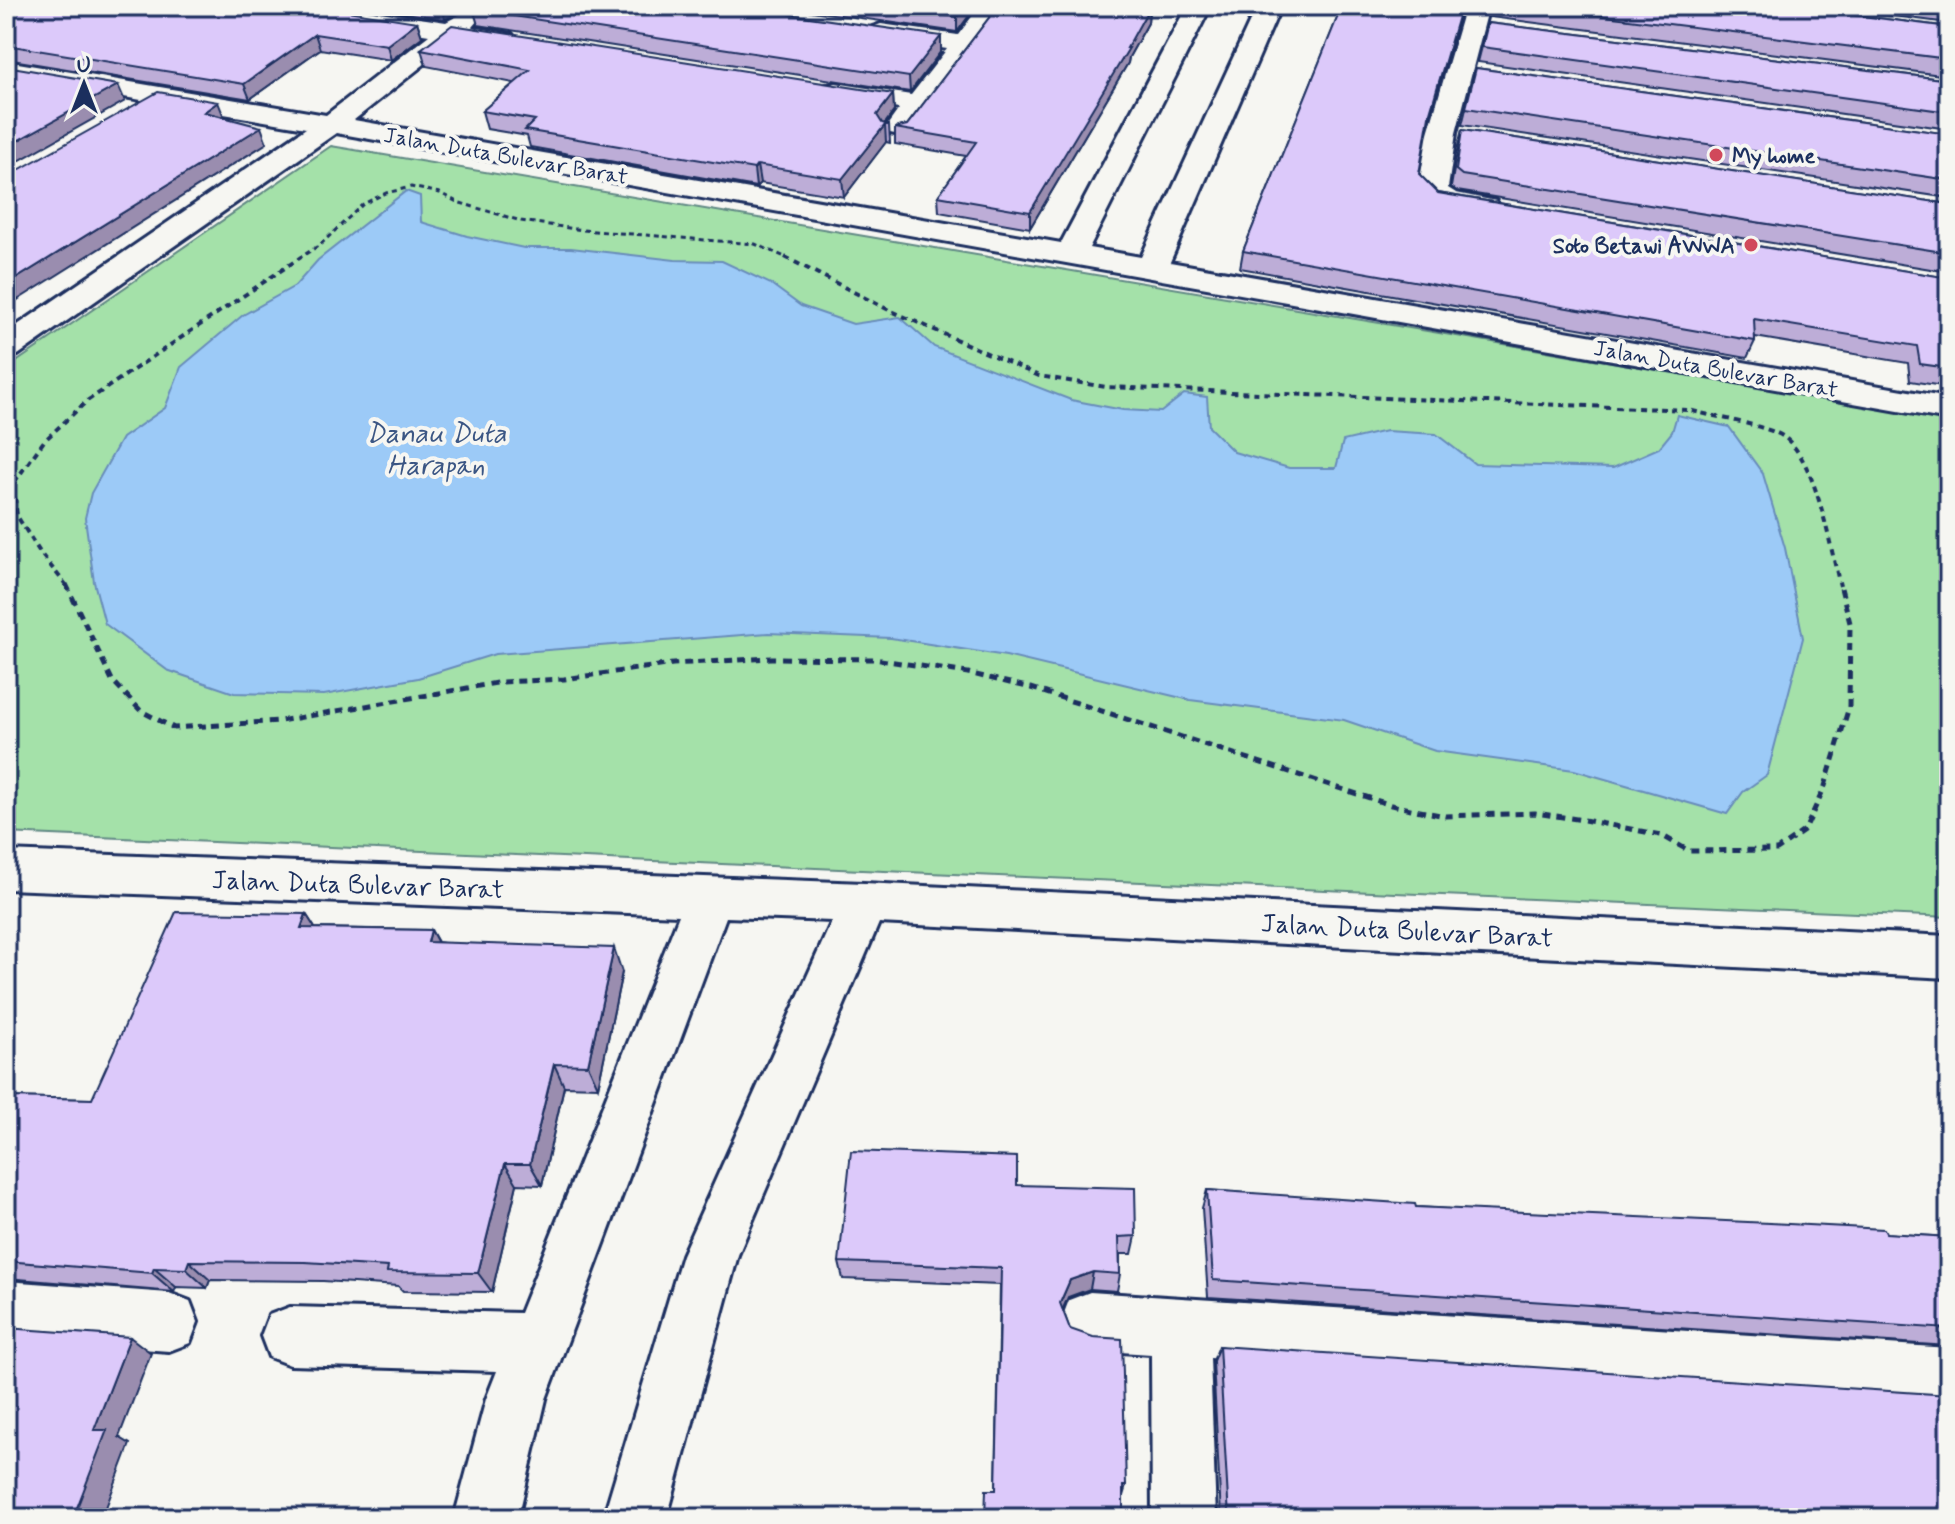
<svg xmlns="http://www.w3.org/2000/svg" width="1955" height="1524" font-family="Mynerve,sans-serif">
<style>
.green{fill:#a4e1a9;stroke:#608884;stroke-width:2}
.water{fill:#9ccaf7;stroke:#688cba;stroke-width:2}
.lines{fill:none;stroke-linecap:round;stroke-linejoin:round}
.street-casing{stroke:#1b2f5e;stroke-width:6}
.path-far2{stroke:#1b2f5e;stroke-width:3;stroke-dasharray:5 4;stroke-linecap:butt}
.path-far1{stroke:#1b2f5e;stroke-width:4;stroke-dasharray:6 5;stroke-linecap:butt}
.path{stroke:#1b2f5e;stroke-width:5;stroke-dasharray:8 6;stroke-linecap:butt}
.street{fill:#f6f6f2;fill-rule:evenodd}
.wall{fill:#bdadd7;stroke:#1b2f5e;stroke-width:2}
.shaded-wall{fill:#9a8daf;stroke:#1b2f5e;stroke-width:2}
.building{fill:#dcc9fa;stroke:#1b2f5e;stroke-width:2}
.poi-dot{fill:#d1495b;stroke:#f6f6f2;stroke-width:3}
.labels{text-anchor:middle;stroke-width:8;stroke-linejoin:round;paint-order:stroke}
.far-street-label{font-size:22px;fill:#1b2f5e;stroke:#f6f6f2}
.far-poi-label{font-size:22px;font-weight:bold;fill:#1b2f5e;stroke:#f6f6f2;text-anchor:start}
.street-label{font-size:26px;fill:#1b2f5e;stroke:#f6f6f2}
.water-label{font-size:28px;font-style:italic;fill:#3b5684;stroke:#f6f6f2}
</style>
<rect width="100%" height="100%" fill="#f6f6f2"/>
<filter id="ink" filterUnits="userSpaceOnUse"><feTurbulence type="fractalNoise" baseFrequency=".0125" numOctaves="2"/><feDisplacementMap in="SourceGraphic" scale="16" xChannelSelector="R" yChannelSelector="G"/><feConvolveMatrix kernelMatrix="1 2 1 2 8 2 1 2 1" color-interpolation-filters="sRGB"/></filter>
<g filter="url(#ink)">
<path class="green" d="M331,146L1949,419V917L6,833V369Z"/>
<path class="water" d="M406,191L420,196L421,222L467,236L524,248H571L675,260L722,261L771,284L801,306L853,324L900,317L934,347L1071,400L1123,410L1161,412L1184,394L1207,397L1209,427L1234,452L1289,468H1336L1343,441L1386,431L1436,434L1475,464L1613,468L1659,448L1672,432L1677,415L1729,427L1763,474L1785,548L1803,638L1767,775L1743,792L1727,814L1574,770L1435,751L1344,720L1190,700L1006,656L891,638L768,633L495,654L418,678L324,695L234,693L167,670L105,624L94,582L85,518L91,493L122,438L165,408L181,367L243,315L295,286L318,260Z"/>
<g class="lines">
<defs>
<path id="street" d="M280,6H340L446,22L465,12L474,15L478,20L472,27L512,34L516,39L512,44L503,47L456,39L354,120L1061,243L1187,6H1211L1089,248L1141,257L1257,6H1281L1170,262L1949,398V420L336,133L18,355L6,358V333L306,128L6,77V61L326,115L429,35L292,13L283,11Z
M980,6H1005L910,133L900,135L890,133L886,127L899,109L836,99L826,97L823,91L826,85L836,83L911,95L947,49L872,37L868,32L872,27L881,24L958,35Z
M1465,6H1489L1456,133L1448,188L1456,193L1496,201L1500,207L1496,213C1472,219 1433,212 1418,191L1428,133Z
M6,851L864,883L1949,936V978L879,923L738,1255L667,1518H603L682,1255L832,921L726,917L546,1399L518,1518H454L486,1399L497,1371L290,1365L269,1357L261,1336L269,1315L290,1307L520,1313L679,915L6,889Z
M6,1281L169,1293L190,1301L198,1322L190,1343L169,1351L6,1339Z
M1090,1292L1949,1348V1408L1210,1358L1216,1518H1152L1151,1354L1090,1350L1069,1342L1061,1321L1069,1300Z"/>
</defs>
<use href="#street" class="street-casing"/>
<path class="path-far2" d="M298,259L321,244L363,204L386,193L411,187L440,193L457,202L521,221L583,230L755,244L790,259"/>
<path class="path-far1" d="M785,257L887,309L1039,376L1106,387L1689,410C1710,416 1769,426 1784,437C1817,461 1830,547 1840,586
M67,586L41,554L17,516L13,484L44,441L87,401L301,257"/>
<path class="path" d="M66,584L112,680L141,711L174,728L280,721L502,682L564,679L673,664L771,658L874,659L968,673L1031,688L1391,805L1445,816L1535,813L1584,820L1661,835L1689,851L1777,850L1805,830L1825,786L1849,707L1850,623L1840,584"/>
<use href="#street" class="street"/>
</g>
<path class="wall" d="M6,6L417,22L422,37L391,60L320,49L250,99L6,59Z
M360,6H733L941,51L910,92L478,25L475,15L466,9L445,19Z
M777,6H976L957,32Z
M998,6H1148L1147,8H1149L1148,23L1129,57L1128,63L1030,228L939,212L938,196L966,156L895,144V128L907,125Z
M1342,6H1462L1428,123L1419,174L1438,193L1949,278V387L1910,381L1908,363L1755,337V341L1747,358L1240,268L1243,251Z
M1491,6H1782L1949,27V76L1490,17Z
M1816,6H1949V23Z
M1488,23L1949,80V129L1478,62Z
M421,49L893,94L894,111L885,124L889,125L890,143L886,142L844,197L760,183L756,187L530,147L527,136L487,129L482,111L514,83L426,66Z
M1476,68L1949,134V198L1462,125Z
M1462,130L1949,204V272L1457,191L1451,187L1458,146Z
M306,914L315,928L431,930L438,942L622,972L598,1087L564,1086L542,1185L517,1184L492,1292L403,1291L398,1286L323,1281L210,1280L207,1288L176,1287L174,1292L6,1278V1097L92,1099Z
M1017,1185L1136,1236L1132,1254H1120V1274L1117,1291L1090,1289L1068,1297L1063,1310L1126,1486L1123,1496L996,1490L1000,1285L843,1279L839,1262Z
M1207,1190L1416,1207L1949,1237V1346L1208,1297L1202,1208Z
M1219,1346L1949,1518H1206L1207,1517H1221L1213,1361Z"/>
<path class="shaded-wall" d="M442,6H465L466,9L445,19Z
M965,6H976L957,32V17Z
M1149,8L1148,23L1129,57L1128,63L1030,228V212Z
M417,22L422,37L391,60L387,45Z
M315,34L320,49L250,99L244,84Z
M941,36V51L910,92L909,77Z
M118,85L125,101L6,168V147Z
M893,94L894,111L878,133L877,115Z
M218,102L224,117L204,112Z
M885,125L886,142L844,197L842,179Z
M261,127L267,143L8,306L12,314L6,317V285Z
M757,165L760,183L756,187L754,169Z
M306,914L322,939L301,928Z
M431,930L444,954L428,942Z
M614,948L622,972L598,1087L588,1065Z
M554,1064L564,1086L542,1185L530,1164Z
M505,1164L517,1184L492,1292L478,1273Z
M189,1261L210,1280L207,1288L186,1269Z
M154,1268L176,1287L174,1292L152,1273Z
M1093,1272L1090,1289L1068,1297L1058,1320L1060,1303L1070,1280Z
M130,1337L151,1353L119,1437L130,1444L102,1518H73L94,1430Z"/>
<path class="building" d="M6,6H316L417,22L387,45L315,34L244,84L6,45Z
M476,6H733L941,36L909,77L474,10Z
M878,6H965L957,17Z
M998,6H1141L1140,7L1149,8L1127,48H1129L1030,212L938,196L976,142L895,128L907,125Z
M1342,6H1461L1429,116L1419,174L1438,193L1949,278V368L1920,364L1917,346L1754,319L1755,341L1243,251Z
M1525,6H1782L1949,27V59Z
M1488,23L1949,80V112L1482,47Z
M452,25L893,94L877,115L882,123L889,125H885L842,179L757,165L754,169L525,130L535,120L482,111L530,70L421,49Z
M6,66L118,85L6,147Z
M1476,68L1949,134V180L1466,108Z
M158,92L218,102L204,112L261,127L6,285V177Z
M1462,130L1949,204V253L1462,175L1456,170Z
M176,912L306,914L301,928L431,930L428,942L614,948L588,1065L554,1064L530,1164H505L478,1273L387,1272L388,1267L305,1262L189,1261L186,1269L154,1268L152,1273L6,1261V1097L92,1099Z
M851,1151L1017,1157V1185L1135,1188L1136,1236L1119,1237L1120,1274L1093,1272L1070,1280L1060,1303L1070,1329L1093,1337L1122,1339L1126,1486H1123V1518H985L986,1490H996L1001,1268L839,1262Z
M1207,1190L1415,1204L1416,1207L1770,1223L1884,1229L1886,1233L1949,1237V1329L1213,1280Z
M6,1328L130,1337L94,1430H107L73,1518H6Z
M1219,1346L1949,1395V1518H1207V1517L1229,1518Z"/>
</g>
<g class="poi-dot">
<circle cx="1716" cy="155" r="8"/>
<circle cx="1751" cy="245" r="8"/>
</g>
<g class="labels">
<g class="far-street-label">
<text transform="translate(506 155) rotate(10)" y="8">Jalan Duta Bulevar Barat</text>
<text transform="translate(1716 368) rotate(10)" y="8">Jalan Duta Bulevar Barat</text>
</g>
<g class="far-poi-label">
<text x="1732" y="163">My home</text>
<text x="1735" y="253" text-anchor="end">Soto Betawi AWWA</text>
</g>
<g class="street-label">
<text transform="translate(358 884) rotate(2)" y="9">Jalan Duta Bulevar Barat</text>
<text transform="translate(1407 930) rotate(3)" y="9">Jalan Duta Bulevar Barat</text>
</g>
<g class="water-label">
<text x="436" y="442">Danau Duta<tspan x="436" dy="32">Harapan</tspan></text>
</g>
</g>
<rect width="1955" height="1524" fill="none" stroke="#f6f6f2" stroke-width="32"/>
<rect x="16" y="16" width="1923" height="1492" fill="none" stroke="#1b2f5e" stroke-width="3" filter="url(#ink)"/>
<g transform="translate(84 84)" stroke="#f6f6f2" stroke-width="6" paint-order="stroke">
<path d="M0-6L14 30L0 20L-14 30Z" fill="#1b2f5e"/>
<text y="-12" font-size="22" font-weight="bold" text-anchor="middle" fill="#1b2f5e">U</text>
</g>
</svg>
